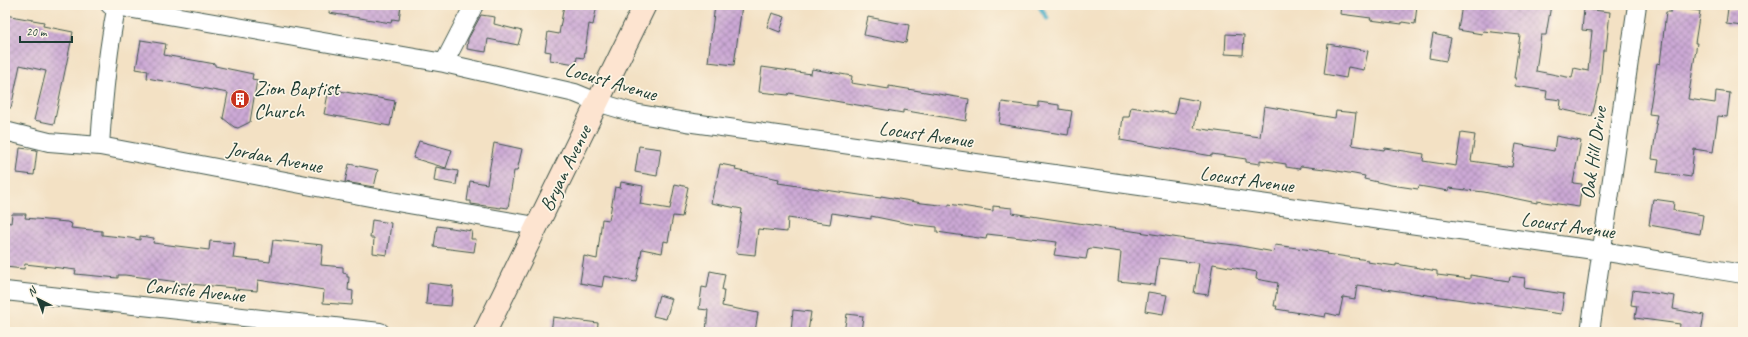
<svg xmlns="http://www.w3.org/2000/svg" width="1748" height="337" font-family="Caveat,sans-serif">
<style>
.lines{fill:none;stroke-linecap:round;stroke-linejoin:round}
.stream{stroke:#45abc5;stroke-width:5}
.building{fill:url(#building-cross-hatch)}
.street-casing{stroke:#3f564a;stroke-width:20}
.secondary-casing{stroke:#3f564a;stroke-width:24}
.street{stroke:#fff;stroke-width:18}
.secondary{stroke:#fde4d0;stroke-width:22}
.labels{text-anchor:middle;stroke-width:3.5;stroke-linejoin:round;paint-order:stroke}
.street-label{font-size:20px;fill:#1f3d34;stroke:#fcf5e5}
.poi-label{font-size:20px;fill:#1f3d34;stroke:#fcf5e5;text-anchor:start}
</style>
<defs>
<pattern id="building-cross-hatch" width="8" height="8" patternUnits="userSpaceOnUse"><rect width="8" height="8" fill="#cca9d5"/><path d="M0 0l8 8M0 8l8-8" fill="none" stroke="#a58bae"/></pattern>
</defs>
<rect width="100%" height="100%" fill="#fcf5e5"/>
<filter id="ink" filterUnits="userSpaceOnUse"><feTurbulence type="fractalNoise" baseFrequency=".025" numOctaves="2"/><feDisplacementMap in="SourceGraphic" scale="8" xChannelSelector="R" yChannelSelector="G"/><feConvolveMatrix kernelMatrix="1 2 1 2 8 2 1 2 1" color-interpolation-filters="sRGB"/></filter>
<filter id="wash" filterUnits="userSpaceOnUse"><feTurbulence type="fractalNoise" baseFrequency=".012" numOctaves="4" result="noise"/><feDisplacementMap in="SourceGraphic" scale="16" xChannelSelector="R" yChannelSelector="G"/><feGaussianBlur stdDeviation="0.9" result="paint"/><feColorMatrix in="noise" values="0 0 0 0 0 0 0 0 0 0 0 0 0 0 0 0 0 1.4 0 .05"/><feComposite in="paint" operator="in"/></filter>
<g filter="url(#wash)">
<rect width="100%" height="100%" fill="#f3e1c4"/>
<g class="lines">
<path class="stream" d="M1039,5L1047,18"/>
</g>
<g id="blocks">
<path class="building" d="M330,5H401L399,20L392,19L391,23L329,13Z
M564,5H597L593,25L589,24L584,58L577,57L576,64L550,60L551,52L545,51L548,32L559,34Z
M715,5H742L734,65L708,62Z
M1341,5H1417L1415,24L1402,22V24L1370,20L1371,18L1340,14Z
M1462,5H1551L1546,35H1541L1536,71L1572,78L1574,68L1588,71L1592,31L1582,30L1584,9L1610,12L1606,50H1603L1600,84L1592,116L1560,109L1561,100L1546,98L1547,91L1515,86L1516,78H1514L1520,35L1483,31L1482,34L1458,30Z
M1672,7L1700,11L1695,43H1697L1688,99L1715,103L1716,91L1730,93L1727,117L1718,116L1713,152L1694,149L1691,177L1657,172L1659,160L1652,159L1657,124H1655L1657,115L1649,114L1657,63L1660,64L1666,12H1671Z
M1728,8L1743,10V26L1726,24Z
M772,13L785,17L780,32L767,27Z
M5,15L44,22L43,26L73,32L54,124L34,120L46,71L20,65L11,108L5,107Z
M481,15L495,17L494,24L522,31L518,45L488,39L486,52L467,49L468,39Z
M868,17L909,25L906,43L864,35Z
M1226,34L1244,35L1243,55L1225,54Z
M1433,34L1451,38L1446,61L1429,58Z
M141,40L166,44L164,55L215,64V66L253,74L252,79L257,80L250,122L238,128L234,127L223,118L228,93L147,78L148,71L136,69Z
M1328,44L1368,51L1364,70L1348,67L1346,78L1324,74Z
M762,67L811,74L812,69L852,76L851,83L889,89V86L969,99L966,121L913,112L903,110V113L789,93L788,95L759,92Z
M329,89L395,101L390,126L324,114Z
M1178,97L1199,101L1194,128L1260,137L1264,106L1335,118L1336,111L1356,113L1352,145L1384,150L1385,148L1424,154L1423,161L1456,166L1461,133L1475,135L1471,161L1512,167L1516,144L1554,151L1556,136L1581,141L1573,183L1582,184L1579,207L1537,201V203L1484,192L1449,188V191L1419,186L1418,189L1391,185L1364,179L1365,176L1332,170L1301,166L1299,169L1286,167V164L1260,160V164L1246,162V159L1212,154V156L1120,140L1123,117H1129L1131,107L1175,114Z
M1002,102L1039,107V102L1059,105V109L1072,111L1068,135L999,124Z
M419,141L452,150L446,168L413,158Z
M494,143L522,149L517,171H514L508,208L501,207V208L471,204V201H467L470,181L487,184Z
M639,146L661,149L657,176L635,172Z
M20,148L37,150L34,175L17,173Z
M349,164L378,170L374,187L345,182Z
M720,164L736,167L735,170L779,179L778,183L873,197L881,198V196L922,203L949,206V204L993,211V206L1012,208V213L1044,218L1193,240L1235,245L1274,252L1275,245L1312,250L1328,253L1327,254L1368,260L1367,262L1396,266V264L1437,271V275L1470,279V275L1509,281L1510,276L1525,278L1524,288L1564,294L1561,314L1357,285L1355,299L1343,297L1339,316L1326,313L1325,317L1276,309L1277,306H1274L1278,283L1256,279L1257,272L1213,264L1208,295L1194,293L1199,263L1159,258L1155,285L1118,281L1121,252L1091,248L1088,249L1086,259L1054,255L1057,242L987,234L986,239L937,232V227L910,224L871,216V219L832,213L830,224L788,218L787,232L758,229L755,255L736,253L742,209L711,203Z
M436,167L458,171L456,185L434,181Z
M621,182L643,186L640,204L670,209L675,184L688,187L682,217L673,216L668,242L664,241L662,253L642,249L636,282L604,276L602,287L580,283L584,256L597,259L602,219L609,220L615,187L620,188Z
M1653,199L1674,202L1673,210L1703,215L1700,234L1649,225Z
M12,214H26L25,218L67,222L72,224L71,228L102,231V235L130,238L140,240V236L154,238L153,243L209,250L210,241L235,243L233,258L270,262L273,240L323,245L321,265L343,267V273L347,274V277H349L348,290L353,291L352,305L323,303L324,290L258,280L257,291L234,289L235,288L178,283V282L125,275H118V278L75,274L76,270L52,267L25,264L24,269L5,267V222L11,223Z
M372,220L391,223L387,255L373,253L374,238H370Z
M437,226L472,231L471,239H476L474,252L434,247Z
M710,271L725,274L722,290H724L722,306L758,313L755,332H706L708,310L699,309L702,287L707,288Z
M428,283L453,286L451,306L426,304Z
M1633,290L1675,296L1673,309L1704,315L1701,332H1679L1680,324L1635,318L1637,306L1631,305Z
M1148,292L1167,295L1163,314L1145,311Z
M659,295L672,299L666,319L653,316Z
M793,310L811,312L808,332L791,330Z
M847,314L863,316L861,332H844Z
M553,317L598,323L597,332H551Z"/>
</g>
</g>
<g filter="url(#ink)">
<use href="#blocks" fill-opacity="0" stroke="#3f564a" stroke-width="1"/>
<g class="lines">
<defs>
<path id="street" d="M110,5L444,63L575,93L597,102L634,113L686,122L1601,251L1743,274
M444,63L474,5
M5,131L49,142L100,146L391,201L536,226
M100,146C103,98 107,52 117,5
M5,291L380,332
M1590,332L1637,5"/>
<path id="secondary" d="M485,332L645,5"/>
</defs>
<use href="#street" class="street-casing"/>
<use href="#secondary" class="secondary-casing"/>
<use href="#street" class="street"/>
<use href="#secondary" class="secondary"/>
</g>
</g>
<defs>
<symbol id="building-disc" viewBox="-11 -11 22 22"><circle r="9.5" fill="#c8321e" stroke="#fcf5e5"/><path d="M-4-6H4V6H1V3H-1V6H-4ZM-2.5-4.3h1.7v1.8h-1.7ZM.8-4.3h1.7v1.8H.8ZM-2.5-1h1.7V.8h-1.7ZM.8-1h1.7V.8H.8Z" fill="#fff"/></symbol>
</defs>
<g fill-rule="evenodd">
<use href="#building-disc" x="229" y="88" width="22" height="22"/>
</g>
<g class="labels">
<g class="street-label">
<text transform="translate(611 81) rotate(16)" y="7">Locust Avenue</text>
<text transform="translate(926 134) rotate(8)" y="7">Locust Avenue</text>
<text transform="translate(1593 153) rotate(-82)" y="7">Oak Hill Drive</text>
<text transform="translate(275 157) rotate(11)" y="7">Jordan Avenue</text>
<text transform="translate(565 168) rotate(-64)" y="7">Bryan Avenue</text>
<text transform="translate(1247 179) rotate(8)" y="7">Locust Avenue</text>
<text transform="translate(1568 225) rotate(8)" y="7">Locust Avenue</text>
<text transform="translate(195 290) rotate(6)" y="7">Carlisle Avenue</text>
</g>
<g class="poi-label">
<text x="254" y="95">Zion Baptist<tspan x="254" dy="23">Church</tspan></text>
</g>
</g>
<rect width="1748" height="337" fill="none" stroke="#fcf5e5" stroke-width="20"/>
<g transform="translate(38 299) rotate(318)" stroke="#fcf5e5" stroke-width="3" paint-order="stroke">
<path d="M0-3L7 15L0 10L-7 15Z" fill="#1f3d34"/>
<text y="-6" font-size="11" font-weight="bold" text-anchor="middle" fill="#1f3d34">N</text>
</g>
<path d="M20 36v6h52v-6" fill="none" stroke="#1f3d34" stroke-width="2"/>
<text x="26" y="36" font-size="12" fill="#1f3d34" stroke="#fcf5e5" stroke-width="3" paint-order="stroke">20 m</text>
</svg>
